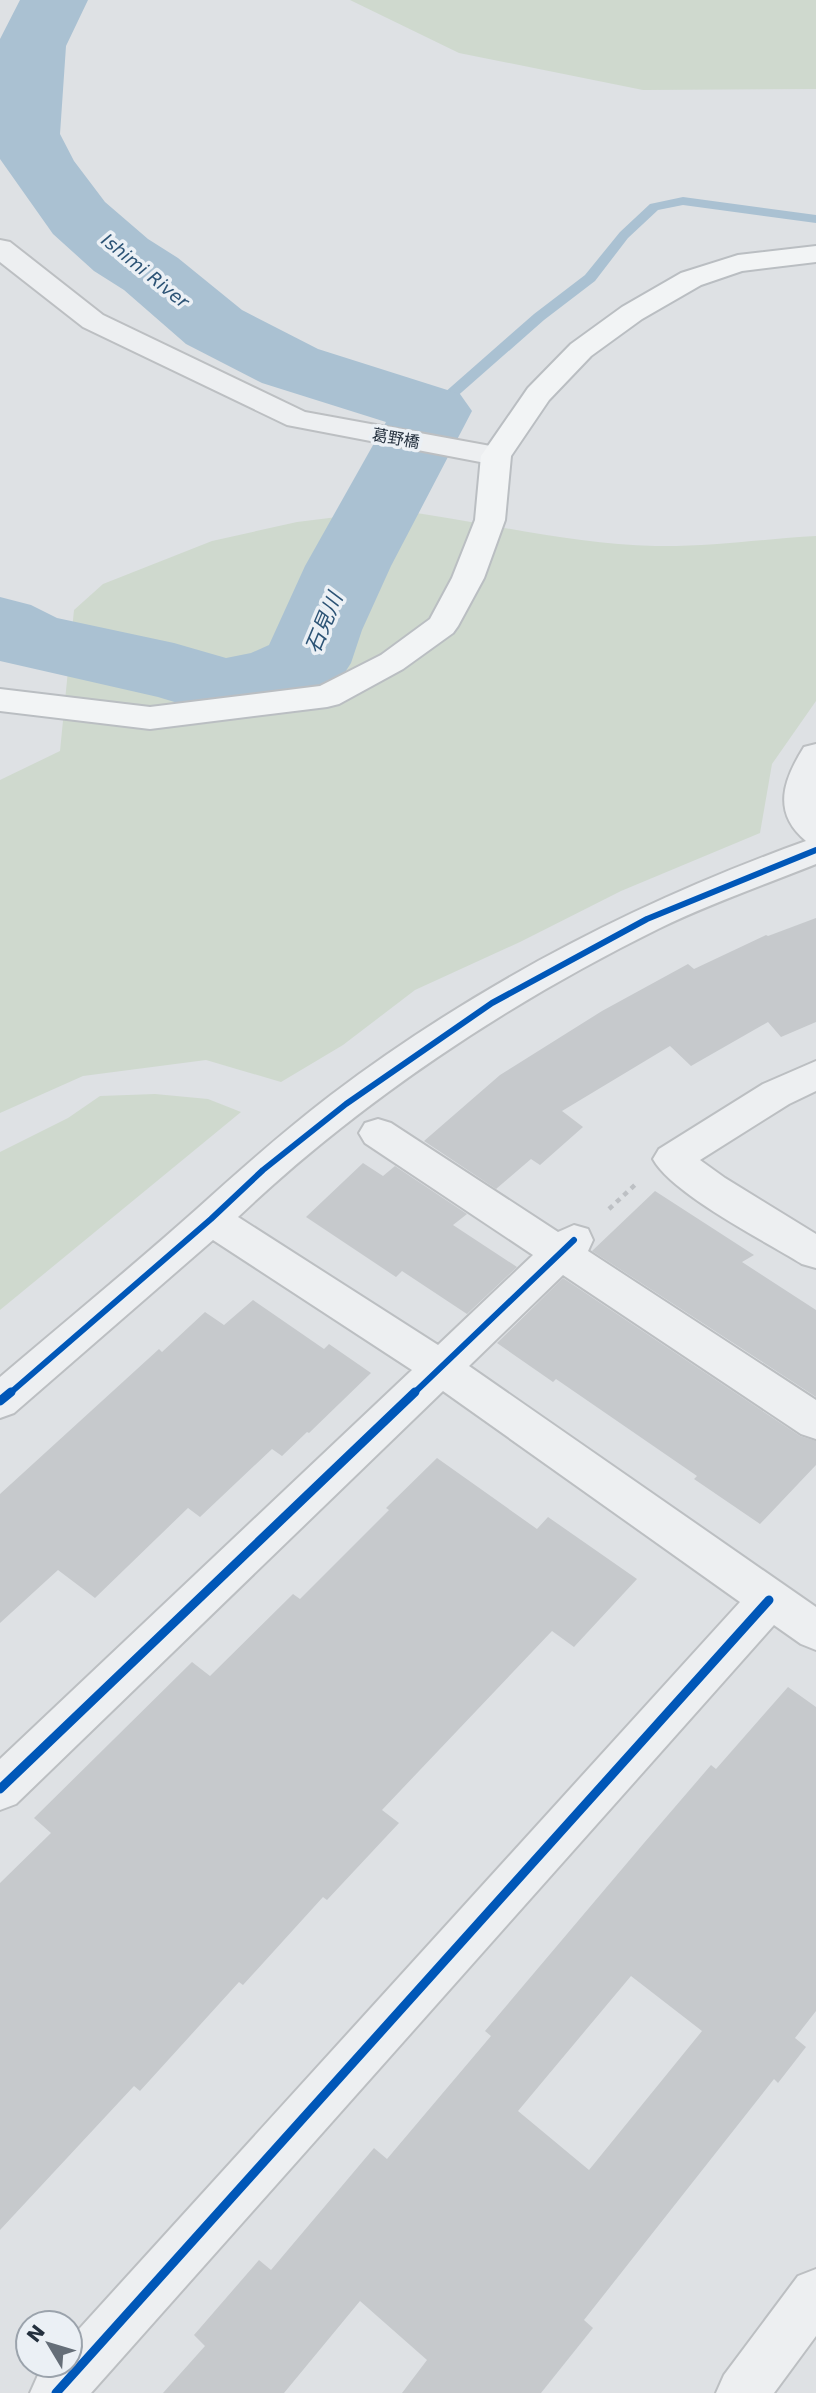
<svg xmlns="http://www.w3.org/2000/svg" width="816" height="2393" font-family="'DejaVu Sans','Noto Sans JP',sans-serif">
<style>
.green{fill:#cfd9ce}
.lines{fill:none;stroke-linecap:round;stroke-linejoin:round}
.stream{fill:#aac1d2;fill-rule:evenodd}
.river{fill:#aac1d2;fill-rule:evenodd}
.building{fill:#c6c9cc;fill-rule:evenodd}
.minor-casing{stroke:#bcbfc2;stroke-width:4}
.major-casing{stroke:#babec2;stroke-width:4}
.path{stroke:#bdc0c4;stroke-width:4.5;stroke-dasharray:5 5;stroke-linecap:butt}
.minor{fill:#edeff1;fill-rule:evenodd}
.major{fill:#f2f4f5;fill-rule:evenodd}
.cycleway-far1-casing{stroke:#ebf0f5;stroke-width:10}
.cycleway-casing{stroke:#ebf0f5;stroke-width:13}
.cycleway-far1{stroke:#0057b8;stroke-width:6}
.cycleway{stroke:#0057b8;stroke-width:9}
.labels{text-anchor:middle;stroke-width:7;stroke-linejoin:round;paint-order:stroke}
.far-street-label{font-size:16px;fill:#24303e;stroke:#ebf0f5}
.far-water-label{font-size:18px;font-style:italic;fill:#2c5375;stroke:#ebf0f5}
.water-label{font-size:21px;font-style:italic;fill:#2c5375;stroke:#ebf0f5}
</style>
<rect width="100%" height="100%" fill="#dee1e4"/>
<path class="green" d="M350,0H816V89L643,90L459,53Z
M394,510C481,521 568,544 655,546C708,547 763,539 816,536V701L772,764L760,833L621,891L520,942L415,990L343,1045L281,1082L206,1060L83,1076L0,1113V780L60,751L74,610L103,584L212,541L297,522Z
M155,1094L208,1099L241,1112L0,1310V1152L68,1118L100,1096Z"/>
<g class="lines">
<path class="stream" d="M683,197L816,215V223L683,205L658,210L628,238L595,281L544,320L437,414H427V408L534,314L585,275L620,232L650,204Z"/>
<path class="river" d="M20,0H88L66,46L60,134L74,161L105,202L148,239L178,258L242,310L318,349L460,394L472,411L391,566L362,630L351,663L338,683L303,699L224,717L158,697L0,661V597L31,605L57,618L174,643L226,658L251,653L269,645L305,566L386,422L262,383L186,344L124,290L94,271L53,234L0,159V39Z"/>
</g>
<path class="building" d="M816,918V1022L781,1037L768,1022L691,1066L670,1046L562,1111L583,1127L540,1165L531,1159L496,1189L424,1141L500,1075L602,1011L688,964L694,969L766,935L768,936Z
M363,1163L383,1176L395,1166L467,1214L453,1225L517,1267L467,1314L402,1271L396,1277L306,1217Z
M655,1191L754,1255L742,1262L816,1310V1397L592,1251Z
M563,1278L800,1436L816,1441V1465L760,1524L694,1479L697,1476L556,1379L553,1382L497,1343Z
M253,1300L324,1349L329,1344L371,1373L309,1433L307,1432L282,1456L272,1449L200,1517L188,1508L95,1598L58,1570L0,1623V1494L159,1349L162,1352L205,1312L224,1325Z
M437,1458L537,1529L548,1517L637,1579L574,1647L552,1631L382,1810L399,1823L327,1900L323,1897L243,1985L239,1982L140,2091L134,2086L0,2230V1883L51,1833L34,1818L192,1662L210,1676L293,1594L300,1599L389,1510L386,1508Z
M788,1687L816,1707V2011L795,2038L806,2047L778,2083L774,2079L584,2320L593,2328L541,2393H402L427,2360L360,2301L284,2393H163L205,2346L194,2335L259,2260L271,2270L374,2148L387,2159L491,2036L485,2031L644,1843L711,1765L716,1769ZM631,1976L702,2031L589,2170L518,2111Z"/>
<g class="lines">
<defs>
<path id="minor" d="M0,240L10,242L103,315L305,412L496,447L507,450L511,456L507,462L496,465L287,425L83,327L0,262Z
M816,744V864C764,885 709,904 658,929C508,1003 360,1101 238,1217L438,1345L533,1255L365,1143L359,1133L365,1123L378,1119L391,1123L558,1232L574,1225L588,1229L593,1240L588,1251L816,1400V1439L801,1434L563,1275L469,1366L816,1607V1650L801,1644L774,1625L91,2393H30L38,2375L46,2365H70V2339L740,1602L443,1391L16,1804L0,1810V1759L412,1370L213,1240L14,1413L0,1418V1377C66,1321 133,1266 198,1208C241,1169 284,1131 331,1095C475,986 636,902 806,841C771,812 784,779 804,747Z
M816,1061V1091L789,1104L700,1160L725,1178L816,1234V1268L802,1264C765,1241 672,1194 653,1159L659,1149L763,1084Z
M816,2269V2336L774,2393H716L724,2375L798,2276Z"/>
<path id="major" d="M816,246V262L742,271L701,285L642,319L591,356L549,400L511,456L505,520L484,578L458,626L453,633L403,669L339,704L327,707L150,729L0,711V689L150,707L320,686L381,655L430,619L452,578L475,520L481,456L528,388L571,344L622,307L681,273L738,255Z"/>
</defs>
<use href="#minor" class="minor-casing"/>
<use href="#major" class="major-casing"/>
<path class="path" d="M609,1209L636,1184"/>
<use href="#minor" class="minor"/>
<use href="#major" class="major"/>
<defs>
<path id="cycleway-far1" d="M9,1394L211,1219L263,1170L346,1104L492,1003L647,919L816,850
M413,1394L574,1240"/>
<path id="cycleway" d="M0,1401L11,1392
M0,1789L415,1392
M56,2393L769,1600"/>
</defs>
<use href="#cycleway-far1" class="cycleway-far1-casing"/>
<use href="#cycleway" class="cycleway-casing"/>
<use href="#cycleway-far1" class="cycleway-far1"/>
<use href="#cycleway" class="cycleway"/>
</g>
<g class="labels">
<g class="far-street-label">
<text transform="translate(396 438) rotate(10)" y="6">葛野橋</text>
</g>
<g class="far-water-label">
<text transform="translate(145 271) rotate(39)" y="6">Ishimi River</text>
</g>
<g class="water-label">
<text transform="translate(324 623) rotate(-67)" y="7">石見川</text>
</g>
</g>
<g transform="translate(49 2344) rotate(308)"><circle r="33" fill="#ebf0f5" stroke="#9ba3ac" stroke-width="2"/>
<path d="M0-5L12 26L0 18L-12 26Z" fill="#656e78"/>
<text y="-10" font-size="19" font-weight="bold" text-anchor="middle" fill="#24303e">N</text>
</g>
</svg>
